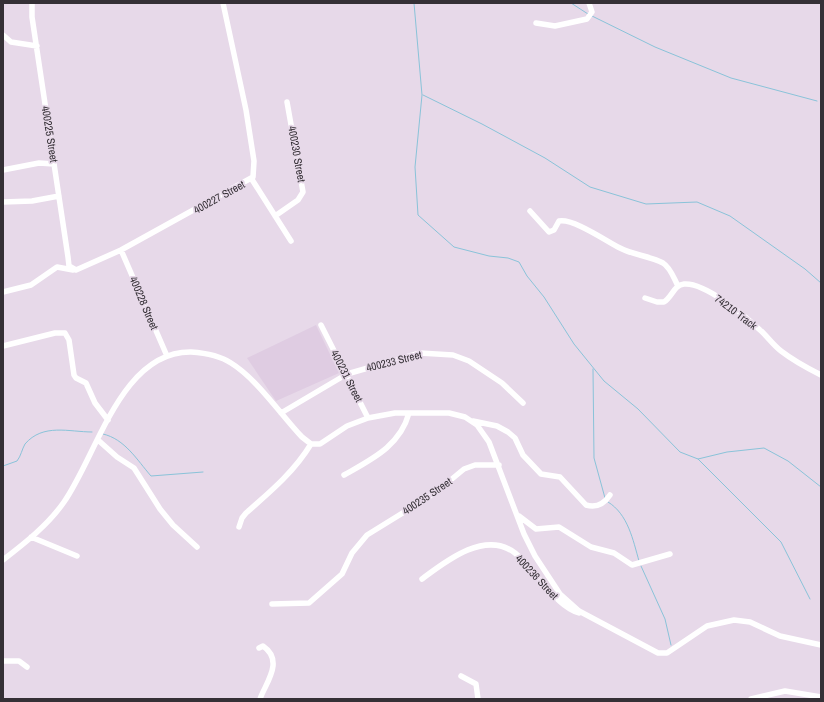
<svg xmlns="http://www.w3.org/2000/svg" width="824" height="702" font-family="'Archivo Narrow',sans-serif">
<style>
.built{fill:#dfcce2}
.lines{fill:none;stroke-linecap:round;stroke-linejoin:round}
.stream{stroke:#8ac3d9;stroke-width:1}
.minor{stroke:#fff;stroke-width:5.5}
.labels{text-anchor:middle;stroke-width:3.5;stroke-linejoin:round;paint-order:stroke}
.street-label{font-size:11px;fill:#353036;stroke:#e7d9e9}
</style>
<rect width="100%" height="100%" fill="#e7d9e9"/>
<path class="built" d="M316,325L339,373L276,401L247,358Z"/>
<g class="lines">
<path class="stream" d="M414,3L422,95L415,167L418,215L454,247L489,256L508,258L519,262L527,276L544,297L574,344L604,381L638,409L680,452L698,459L727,452L764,448L788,461L821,487
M571,3L588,14
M592,16L655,47L731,78L817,101
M423,95L482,124L545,158L590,187L646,204L697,202L730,216L805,269L821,283
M593,369L594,458L605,498
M103,434C125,439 137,460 151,476L203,472
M698,459L781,542L810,599
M3,466L17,461C21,456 22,449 25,444C43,423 69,432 92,432
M608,502C628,514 633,540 639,561
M641,566L665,619L671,645"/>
<path class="minor" d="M32,3V17L68,257L69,266L76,270L121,250L253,177L254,161L246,110L223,3
M536,23L555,26L587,19L592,12L589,3
M3,35L11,42L37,46
M3,170L39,163L54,164
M251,178L291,241
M3,202L32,201L59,196
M530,211L549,232L554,230L559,221C573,218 606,241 620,248C633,255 650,256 663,263C671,268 674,279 678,286
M275,216L298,200L303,192L287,102
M121,250L167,356
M3,292L31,285L57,267L73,270
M645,298L657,302H664C672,297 674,285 684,284C705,282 745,316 760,330C767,336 773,345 781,351C794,361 807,368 821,375
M321,325L368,418
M3,346L55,333H65L69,340L74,375L76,378L86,383L95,403L108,420
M281,413L347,374L420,353L453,355L469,361L502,383L523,403
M473,421L497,426L508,432L515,438L523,455L541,474L560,477L586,505C596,508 604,504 610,495
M98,440L117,457L134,468L160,509L173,525L197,547
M344,475C372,459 400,446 409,413
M519,516L536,529L559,527L591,547L614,553L632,565L670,554
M239,527L242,518L246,513C270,492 294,472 311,444
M31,537L77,556
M3,560C25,543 48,525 64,502C97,455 121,351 191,352C205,353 219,355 231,363C257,379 281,415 302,437L311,444H320L347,426L368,418L395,413H449L465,417L477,425L489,442L524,534L535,556L560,594L579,611L658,653H667L707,626L734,620L750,622L780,636L821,645
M422,579C446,561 485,530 515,553C526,562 535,574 544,584C554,596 564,608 579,613
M272,604L309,603L342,574L352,553L367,535L435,493L464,469L475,465H499
M259,648L263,646C285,661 265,684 260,699
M3,661H19L27,667
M461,676L476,684L478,699
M751,699L785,691L821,697"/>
</g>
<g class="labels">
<g class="street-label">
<text transform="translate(50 134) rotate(81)" y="4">400225 Street</text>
<text transform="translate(297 154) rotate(80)" y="4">400230 Street</text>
<text transform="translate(219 197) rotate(-29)" y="4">400227 Street</text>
<text transform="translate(144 303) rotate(67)" y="4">400228 Street</text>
<text transform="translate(736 312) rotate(37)" y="4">74210 Track</text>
<text transform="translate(394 361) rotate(-14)" y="4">400233 Street</text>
<text transform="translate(347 376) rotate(63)" y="4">400231 Street</text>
<text transform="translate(427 496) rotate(-34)" y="4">400235 Street</text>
<text transform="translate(537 577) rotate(47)" y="4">400236 Street</text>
</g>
</g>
<rect width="824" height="702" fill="none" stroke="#353036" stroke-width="8"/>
</svg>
